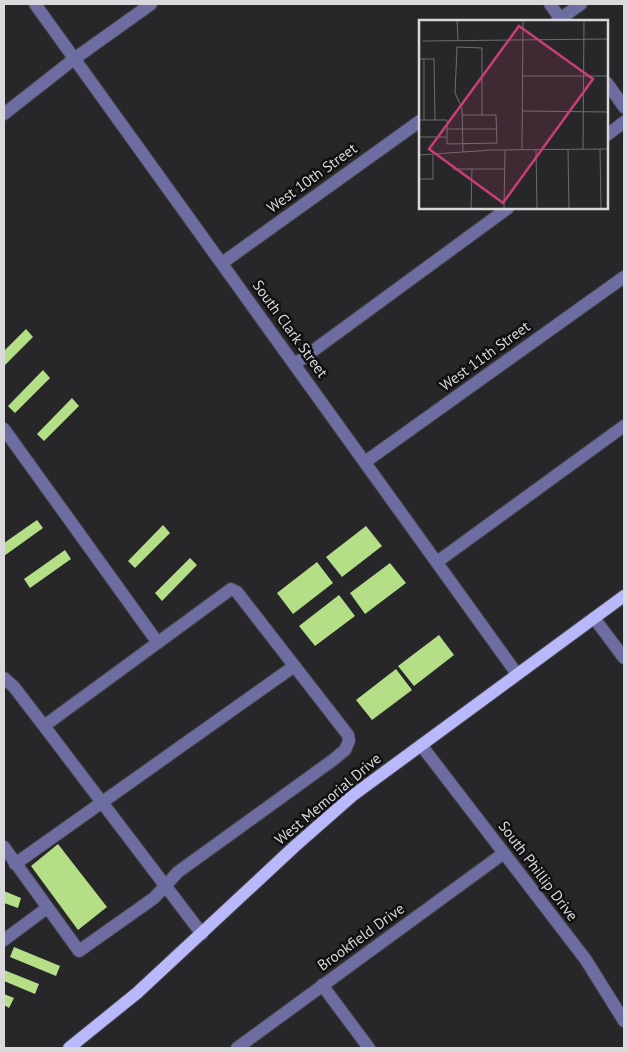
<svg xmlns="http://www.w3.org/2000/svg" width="628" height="1052" font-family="'PT Sans',sans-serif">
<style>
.building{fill:#b4df86}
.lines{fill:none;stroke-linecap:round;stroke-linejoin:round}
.minor-casing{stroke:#434346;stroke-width:14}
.major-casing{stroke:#434346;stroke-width:14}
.minor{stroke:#6d6da2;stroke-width:12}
.major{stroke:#b8b8fb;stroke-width:12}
.labels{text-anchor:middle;stroke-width:5;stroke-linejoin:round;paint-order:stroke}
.street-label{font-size:15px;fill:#d9d9db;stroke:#101011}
.inset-road{fill:none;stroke:#6e6e71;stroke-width:1}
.view{fill:#c73f75;fill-opacity:0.15;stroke:#c73f75;stroke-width:2.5}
.inset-edge{fill:none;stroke:#d9d9db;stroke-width:2.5}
</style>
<rect width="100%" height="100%" fill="#27272a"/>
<path class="building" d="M26,329L33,337L4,366V351Z
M43,370L50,378L15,413L8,406Z
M72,398L79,406L44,441L37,434Z
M37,520L43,528L4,556V543Z
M163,525L170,533L135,568L128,561Z
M366,526L382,546L342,577L326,557Z
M65,550L71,559L30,588L24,579Z
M190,558L197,565L162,601L155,593Z
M317,562L333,583L293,614L277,593Z
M390,563L406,583L365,614L350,593Z
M339,595L355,616L315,646L299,626Z
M439,635L454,655L414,686L398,666Z
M396,669L412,690L372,720L356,700Z
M58,844L107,907L78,930L31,866Z
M4,891L21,898L18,908L4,903Z
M14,947L60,966L56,976L10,957Z
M4,970L39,984L35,994L4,981Z
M4,994L14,998L9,1008L4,1005Z"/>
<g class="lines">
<defs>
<path id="minor" d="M35,4L517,674
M550,4L562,21
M557,21L581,4
M607,83L624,107
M4,114L74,59L151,4
M607,135L624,122
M222,263L420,121
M295,364L508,208
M4,429L158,643
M365,462L624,277
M437,562L624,426
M594,618L624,658
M4,678L14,687L44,726L202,934
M421,745L586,960L624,1021
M4,847L79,951L154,898L178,872L333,760L345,750L349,741L348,735L237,592L231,589L44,726
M15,864L293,667
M4,940L47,908
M322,985L369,1048
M237,1048L504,853"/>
<path id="major" d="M69,1048L137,993L294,847L352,796L624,596"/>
</defs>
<use href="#minor" class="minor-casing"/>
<use href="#major" class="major-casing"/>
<use href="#minor" class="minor"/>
<use href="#major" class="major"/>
</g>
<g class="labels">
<g class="street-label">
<text transform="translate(312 178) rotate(-36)" y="5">West 10th Street</text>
<text transform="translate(290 329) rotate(54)" y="5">South Clark Street</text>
<text transform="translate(485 356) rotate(-36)" y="5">West 11th Street</text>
<text transform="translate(328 799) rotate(-40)" y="5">West Memorial Drive</text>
<text transform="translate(538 871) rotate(53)" y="5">South Phillip Drive</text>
<text transform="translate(361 937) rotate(-36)" y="5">Brookfield Drive</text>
</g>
</g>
<g transform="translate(419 20)">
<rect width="189" height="189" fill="#27272a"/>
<path class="inset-road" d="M38,0L39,20M4,21L189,19M0,39H15L16,100M5,39V100M104,56H189M103,91L189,92M0,100H28V124L78,123L77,95H43M28,109H77M0,117H28M103,129L104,0M164,129L165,0M181,129L182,189M117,130L118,189M149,130L150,189M44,132L43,88L36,73L38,27L63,28V95M0,135L73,130L189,129M34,149H86M0,159H14V135M52,189L53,149M85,189L86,130"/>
<path class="view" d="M100,6L174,59L84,183L10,129Z"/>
<rect width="189" height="189" class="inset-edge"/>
</g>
<rect width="628" height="1052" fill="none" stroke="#d9d9db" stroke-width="10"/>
</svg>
